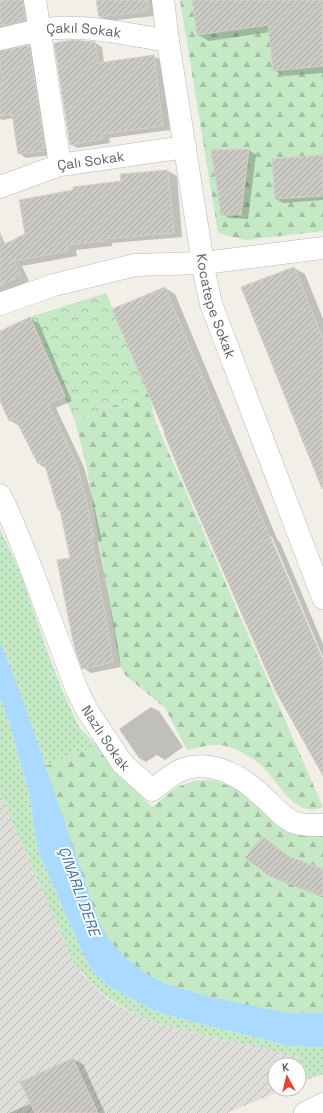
<svg xmlns="http://www.w3.org/2000/svg" width="323" height="1113" font-family="'Space Grotesk',sans-serif">
<style>
.industrial{fill:url(#industrial-furrows)}
.grass{fill:url(#grass-dots)}
.forest{fill:url(#forest-firs)}
.park{fill:url(#park-crowns)}
.water{fill:#aadaff}
.shadow{fill:#0003}
.building{fill:url(#building-hatch);stroke:#d6d1c6}
.lines{fill:none;stroke-linecap:round;stroke-linejoin:round}
.minor-casing{stroke:#b5b8bc;stroke-width:23}
.minor{stroke:#fff;stroke-width:22}
.labels{text-anchor:middle;stroke-width:3.5;stroke-linejoin:round;paint-order:stroke}
.street-label{font-size:14px;fill:#5f6368;stroke:#fff}
.water-label{font-size:15px;font-style:italic;fill:#4174aa;stroke:#fff}
</style>
<defs>
<pattern id="industrial-furrows" width="10" height="10" patternUnits="userSpaceOnUse"><rect width="10" height="10" fill="#e0deda"/><path d="M-1 1l2-2M0 10L10 0M9 11l2-2" fill="none" stroke="#b9b8b5"/></pattern>
<pattern id="grass-dots" width="8" height="8" patternUnits="userSpaceOnUse"><rect width="8" height="8" fill="#c5e8c5"/><path d="M2 2h.1M6 6h.1" fill="none" stroke="#a3c0a4" stroke-width="1.8" stroke-linecap="round"/></pattern>
<pattern id="forest-firs" width="22" height="20" patternUnits="userSpaceOnUse"><rect width="22" height="20" fill="#c5e8c5"/><path d="M5 1l3.5 6h-7zM16 11l3.5 6h-7z" fill="#a3c0a4"/></pattern>
<pattern id="park-crowns" width="20" height="18" patternUnits="userSpaceOnUse"><rect width="20" height="18" fill="#c5e8c5"/><path d="M2 6a3 3 0 1 1 6 0M12 15a3 3 0 1 1 6 0" fill="none" stroke="#a3c0a4"/></pattern>
<pattern id="building-hatch" width="6" height="6" patternUnits="userSpaceOnUse"><rect width="6" height="6" fill="#cccac5"/><path d="M-1 1l2-2M0 6l6-6M5 7l2-2" fill="none" stroke="#a9a8a4"/></pattern>
</defs>
<rect width="100%" height="100%" fill="#f1efe8"/>
<path class="industrial" d="M0,793L73,961L84,976L97,989L111,1001L130,1012L164,1025L299,1057L309,1079L299,1083V1065H275V1089H285L227,1113H0Z"/>
<path class="grass" d="M0,529L21,574L50,659L64,694L79,727L100,749L78,751L38,770L0,673Z
M0,697L9,722L30,796L35,835L40,855L84,956L93,971L110,987L155,1011L193,1022L289,1046L311,1047H323V1074L309,1079L299,1057L164,1025C123,1011 99,996 73,961L0,793Z"/>
<path class="forest" d="M180,0H266L273,70L323,66V231L245,240L218,233Z
M148,392L156,423L323,807C294,819 279,782 262,766C251,756 234,747 220,745C209,744 197,748 187,750L165,708L124,674L119,661L86,463L75,421Z
M100,749L124,778L152,807L177,787L194,781L212,780L233,787L287,831L311,836L323,835V1026L247,1019L110,962L38,770L78,751Z"/>
<path class="park" d="M106,293L148,392L75,421L30,317Z"/>
<path class="water" d="M0,641L23,701L98,919L108,938L126,958L145,973L166,984L206,996L287,1013H323V1047H311L290,1046L193,1022L155,1011L110,987L93,971L84,956L40,855L35,835L30,796L9,722L0,697Z"/>
<path class="shadow" d="M0,0H30L32,24L0,33Z
M97,0H152L154,16L108,21L99,16Z
M193,0H323V73L284,76L274,70L270,32L209,41L198,35Z
M95,43L102,47L104,63L153,56L161,60L170,130L109,138L110,143L78,148L70,144Z
M29,46L36,50L51,155L26,158L19,153L14,118L3,120L0,119V52Z
M249,150L256,155L248,219L229,218L222,214Z
M323,157V200L283,203L276,199Z
M168,171L177,176L182,237L112,243V246L76,250L77,256L22,266L29,281L0,296V247L26,235L122,182Z
M294,268L305,274L323,319V489L243,288Z
M165,288L175,294L278,541L280,542L323,644V657L272,537H270L323,663V774L167,433Z
M30,319L39,323L72,401L56,408L84,467L93,500L102,541L98,542L115,629L121,667L91,673L83,668L72,558L61,511L59,509L47,469L39,464L20,424L18,425L9,420L0,398V332Z
M151,707L159,711L183,747L165,760L157,755L146,762L139,758L119,729Z
M269,842L291,858L323,870V897L278,880L270,875Z
M73,1059L83,1064L105,1113H9L32,1103Z"/>
<path class="building" d="M0,0H23L25,20L0,26Z
M96,0H148V11L99,17Z
M192,0H322L323,66L273,71L268,25L197,35Z
M72,40L95,42L98,63L154,55L163,126L102,134L103,139L70,145L54,43Z
M29,45L45,148H43L44,151L18,154L12,114L0,116V84H3L0,64V51Z
M249,149L241,215H221L211,150Z
M323,155V196L275,199L272,159Z
M168,170L174,233L104,239V241L67,245L68,251L14,261L21,276L0,286V233L5,244L25,234L19,200L73,190V187L121,181L120,174Z
M294,267L323,339L322,489L241,287Z
M165,287L269,536H270L323,660V776L275,690L184,482L164,433H165L112,309Z
M30,317L65,396L48,404L76,462L85,495L94,537H91L107,624L113,662L82,669L75,649L71,631L57,560L70,558L60,510H58L44,462L38,464L15,418L9,421L0,401V331Z
M262,836L288,856L323,869V896L269,876L245,858Z
M73,1058L98,1113H35L20,1082Z"/>
<g class="lines">
<defs>
<g id="minor">
<path d="M35,0L60,165"/>
<path id="s1" d="M163,0L168,41L205,276L211,304L323,598"/>
<path id="s2" d="M0,39C19,35 38,29 58,28C94,26 132,35 168,41"/>
<path id="s3" d="M0,187L60,165L185,147"/>
<path d="M0,304L54,285L135,265L204,263L323,248"/>
<path id="s4" d="M0,495L9,514L26,555L77,690L87,710L122,763L152,790C160,785 168,777 177,772C206,757 239,774 260,794C271,803 280,816 293,822C302,826 313,825 323,825"/>
<path d="M305,1113L323,1104"/>
</g>
</defs>
<use href="#minor" class="minor-casing"/>
<use href="#minor" class="minor"/>
</g>
<g class="labels">
<g class="street-label">
<text dy="5" stroke="none"><textPath href="#s2" startOffset="85">Çakıl Sokak</textPath></text>
<text dy="5" stroke="none"><textPath href="#s3" startOffset="95">Çalı Sokak</textPath></text>
<text dy="5" stroke="none"><textPath href="#s1" startOffset="311">Kocatepe Sokak</textPath></text>
<text dy="5" stroke="none"><textPath href="#s4" startOffset="266">Nazlı Sokak</textPath></text>
</g>
<g class="water-label">
<text transform="translate(79 891) rotate(70)" y="5">ÇINARLI DERE</text>
</g>
</g>
<g transform="translate(287 1077) rotate(352)"><circle r="19" fill="#ffffff" stroke="#bfc1c3"/>
<path d="M0-3L7 15L0 10L-7 15Z" fill="#ea4335"/>
<text y="-6" font-size="11" font-weight="bold" text-anchor="middle" fill="#5f6368">K</text>
</g>
</svg>
